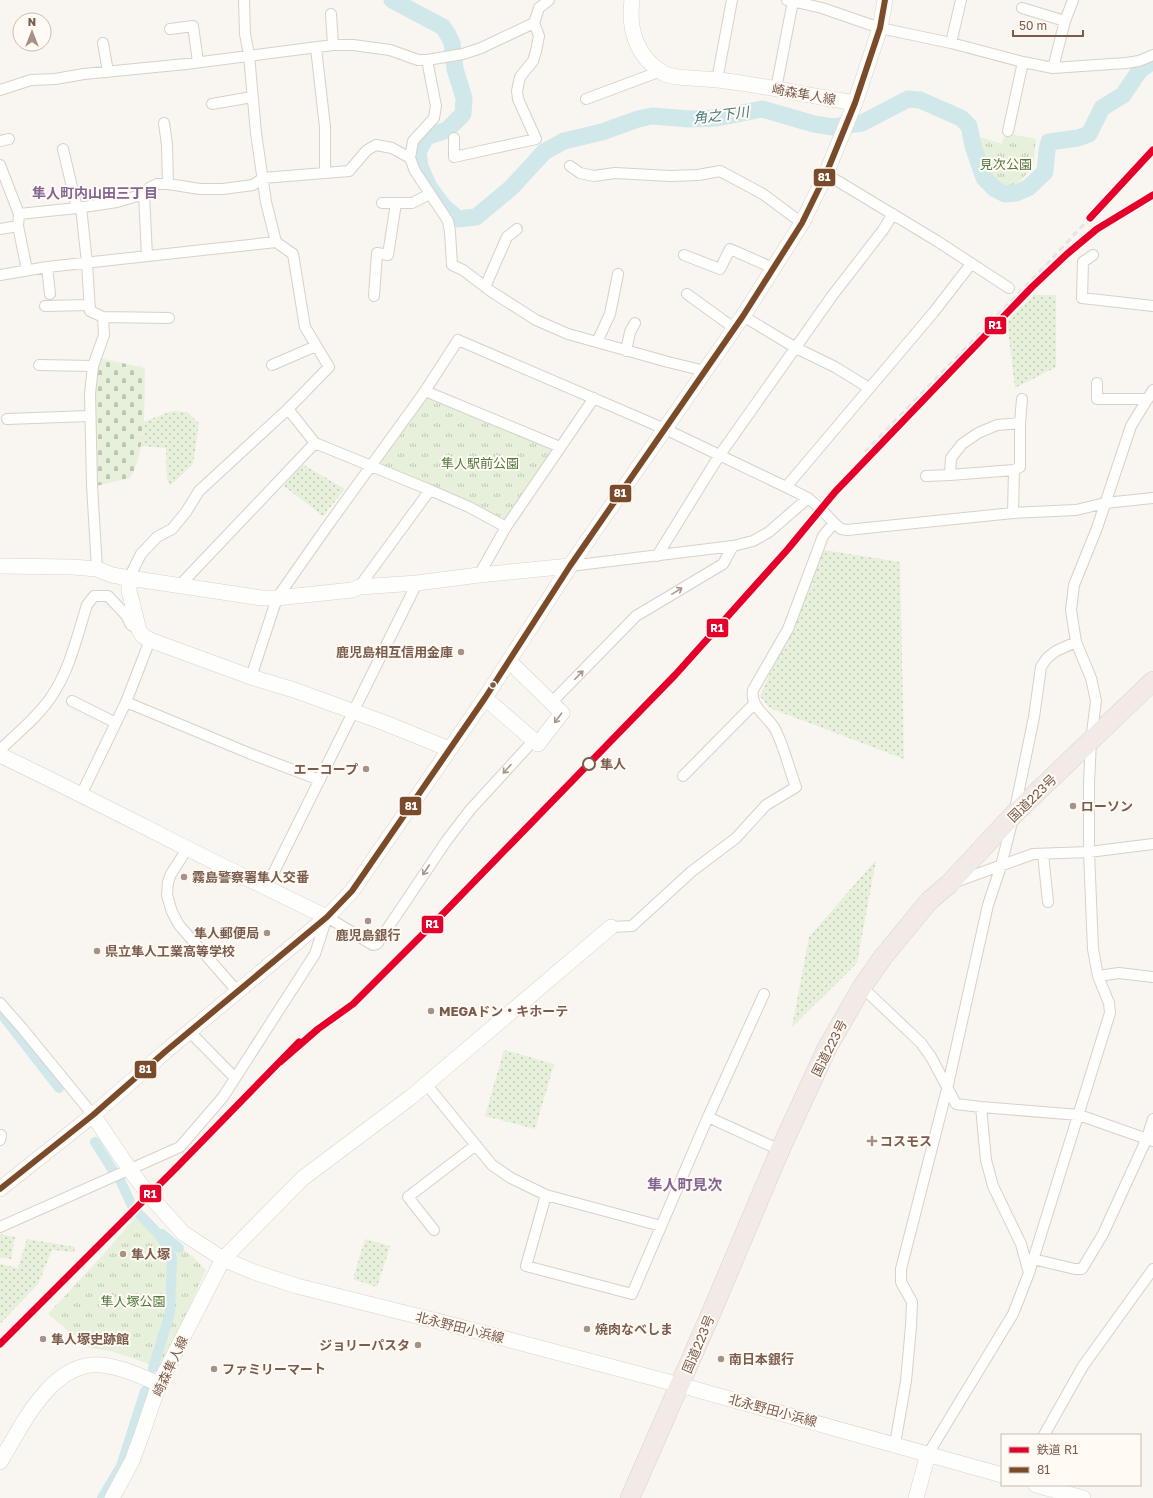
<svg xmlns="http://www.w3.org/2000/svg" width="1153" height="1498" font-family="'Golos Text','Noto Sans JP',sans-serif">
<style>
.grass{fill:url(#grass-dots)}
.cemetery{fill:url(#cemetery-stones)}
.park{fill:url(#park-tufts)}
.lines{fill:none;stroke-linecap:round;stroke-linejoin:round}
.canal{stroke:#d0e8ea;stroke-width:10}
.river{stroke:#d0e8ea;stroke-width:17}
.street-casing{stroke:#d7d1cb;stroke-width:12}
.secondary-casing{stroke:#d9d2cb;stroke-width:16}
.highway-casing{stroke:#dad1cc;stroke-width:20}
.street{stroke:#fefefd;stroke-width:10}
.secondary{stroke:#fefefd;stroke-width:15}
.highway{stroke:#f2eae7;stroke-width:19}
.rail{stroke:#e6e3e7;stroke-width:3;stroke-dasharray:6 4;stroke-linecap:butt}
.bus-1-casing{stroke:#fffaf3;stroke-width:9}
.bus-1{stroke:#7a4b2a;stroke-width:6}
.rail-1-casing{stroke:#fffaf3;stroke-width:10}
.rail-1{stroke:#e4002b;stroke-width:7}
.oneway{stroke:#a8958b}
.poi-dot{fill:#a69286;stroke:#fffaf3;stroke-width:1.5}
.bus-dot{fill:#7a5c4d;stroke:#fffaf3;stroke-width:1.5}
.stop-dot{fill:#fffaf3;stroke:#7a5c4d;stroke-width:2}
.labels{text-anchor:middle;stroke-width:4;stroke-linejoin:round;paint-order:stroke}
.street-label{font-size:13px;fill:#7a5c4d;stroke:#fffaf3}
.park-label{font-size:13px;fill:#537a41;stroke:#fffaf3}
.poi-label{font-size:13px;font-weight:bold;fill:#7a5c4d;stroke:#fffaf3;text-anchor:start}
.stop-label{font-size:13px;font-weight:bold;fill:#7a5c4d;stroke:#fffaf3;text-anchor:start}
.water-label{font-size:14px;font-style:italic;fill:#437c86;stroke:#fffaf3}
.neighbourhood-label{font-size:14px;font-weight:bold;fill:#846695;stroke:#fffaf3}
.quarter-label{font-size:15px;font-weight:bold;fill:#846695;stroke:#fffaf3}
.line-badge{stroke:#fffaf3;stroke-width:1.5}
.badge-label{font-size:11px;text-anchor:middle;font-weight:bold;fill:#fff}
</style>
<defs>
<pattern id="grass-dots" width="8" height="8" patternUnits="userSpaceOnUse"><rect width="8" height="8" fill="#e7f0db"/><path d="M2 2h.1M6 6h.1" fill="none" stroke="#c0c6b4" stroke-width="1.8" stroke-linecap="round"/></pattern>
<pattern id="cemetery-stones" width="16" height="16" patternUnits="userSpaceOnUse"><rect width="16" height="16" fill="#e7f0db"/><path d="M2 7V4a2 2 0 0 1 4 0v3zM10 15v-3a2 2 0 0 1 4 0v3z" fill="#c0c6b4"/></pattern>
<pattern id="park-tufts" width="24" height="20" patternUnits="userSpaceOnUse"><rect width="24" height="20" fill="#e7f0db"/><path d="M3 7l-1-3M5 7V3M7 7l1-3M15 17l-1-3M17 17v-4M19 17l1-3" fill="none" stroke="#c0c6b4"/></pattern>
</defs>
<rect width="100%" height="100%" fill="#f9f5f0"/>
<path class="grass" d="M1034,295H1056V367L1015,388L1007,321Z
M172,411L187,412L199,423L193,464L170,486L167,478L166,448L142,446L143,422Z
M302,464L345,489L323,516L284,486Z
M824,550L900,562L904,759L770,708L760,696Z
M876,860L857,963L792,1027L809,937Z
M504,1050L554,1064L535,1129L485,1116Z
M0,1234L15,1237L11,1259L0,1257Z
M27,1239L75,1247L74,1252L52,1250L38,1284L0,1324V1264L18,1268Z
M365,1239L390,1246L377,1287L353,1279Z"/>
<path class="cemetery" d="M99,358L145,368C144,400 147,452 130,478L96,486L92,395Z"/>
<path class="park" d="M1005,133L1036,139L1033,167L1019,182L1011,187C980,182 979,162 977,136L1002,144Z
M425,394L555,449L505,519L376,464Z
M140,1212L170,1239L192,1256L206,1270L161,1368L111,1351L90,1348L48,1314L102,1256Z"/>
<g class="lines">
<path class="canal" d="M0,1012L59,1088
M95,1142L112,1169
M120,1180L132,1206
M139,1214C152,1227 167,1241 172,1258L170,1313L153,1368
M162,1234L179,1248
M102,1498L121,1466L145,1391"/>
<path class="river" d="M392,0L443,27L448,35L452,43L455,69L464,98L463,114L447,130L426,137L418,152L420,167L429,187L443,206L458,219L476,217L511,188L544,152L564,141L602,132L638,119L652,116L690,119L717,118L762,109L814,124L833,127L862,123L908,99L920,100L961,118L969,126L973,146L984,178L995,189L1005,194L1016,193L1028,188L1045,172L1047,150L1049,142L1078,138L1089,134L1102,108L1123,95L1140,70L1150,63L1153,62"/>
<defs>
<path id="street" d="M244,0L245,34L249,55L256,133L266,202L276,242L293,254L305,327L329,367L288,409L315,443L430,490L469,507L506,527
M787,0L822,8L880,28L951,43L1023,62L1053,68L1126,63L1139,61L1153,55
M1022,8L1065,21
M331,14L333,45
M170,29L193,26L198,62
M103,43L108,72
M951,43L961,0
M316,48L325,127V172
M427,60L436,106L434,118L413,141L410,158L415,171L448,221L450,232L452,265L463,270L492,292L536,320L568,334L668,362L705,371
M1053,68L1065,21L1073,0
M717,80L732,0
M776,89L793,1
M0,90L31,80L55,79L84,74L186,64L333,45H353L390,50L418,60H427L463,54L481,48L534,23
M586,99L661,71
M212,104L252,97
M164,123L167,145L168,184
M1008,131L1023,62
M454,138V157L536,139L518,99L517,91L520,77L533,61L536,51L539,36L534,23L539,8L549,0
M0,141L9,139
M63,149L77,208
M0,165L19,214L18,226L27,270
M570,166L580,173L594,176L615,173L670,176L698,175L720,171L763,194L802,223
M826,174L937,241L1009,288
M144,194L147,256
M382,203H412L430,194
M81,207L87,263L90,311L103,317L104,335L93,366L90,394L92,485L97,569
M19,214L77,208L117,202L144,194L149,188L157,184H168L200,189H223L253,185L263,178L349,171L367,150L376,145L392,148L410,158
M0,229L18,226
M684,255L720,269L730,249L773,268
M1093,255L1083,262L1082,298L1153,306
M47,267L50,294
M0,275L47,267L276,242
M485,287L507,237L517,229
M687,294L734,328
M374,296L377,253L388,255L396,203
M45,306L89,305
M743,316L796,348L835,367L869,388
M103,317L169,318
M597,342L610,314L618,274
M626,351L630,332L635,323
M39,365L93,366
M272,365L316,346
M1097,383V399H1148
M425,391L560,447
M7,419L89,416
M1020,423L1022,399
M926,476L950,475
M786,487L933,313L971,264
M1013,513L1014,470L1020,467V423L997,425L978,433L962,444L951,458L950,475L1014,470
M657,556L719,456L832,296L883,230L893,214
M570,566L733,546L753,541L769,532L808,498
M479,575L506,527L594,398
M129,578L141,554L157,537L172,529L186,512L199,491L288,409
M180,585L315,443
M359,587L430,490
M251,677L277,598L326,528L423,394L458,340L665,429L786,487L808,498L821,509L834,523L841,529L847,530L1013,513L1076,510L1105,503L1153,498
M72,701L116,723
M126,702L251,754L320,780
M551,703L636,616L723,564L733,546
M0,750C17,733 38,717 51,697C70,670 77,636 87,605L94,596H108L126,615L131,625L139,630
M683,776L754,704
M81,795L126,702L150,640
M187,849L171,874L168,882L167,895L172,912L179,925L238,992
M1043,854L1048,902
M955,882L1033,854L1089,852L1153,844
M266,888L417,583
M611,927L632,926L691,872L736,838L766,805L796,787C789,769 784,746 775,729C767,715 750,708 753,690L788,629L823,536L834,523
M1098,976L1119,973L1153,977
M862,987L921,1043L931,1057L956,1104L981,1107L1079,1115L1153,1141
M0,1003L22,1028L93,1115
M190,1032L235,1078
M426,1084L492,1165L511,1178L546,1195
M981,1107L986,1160L993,1186L1021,1244L1029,1273
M708,1117L764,994
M0,1140L1,1135
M661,1226L546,1195L526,1266L632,1294L708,1117L780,1150
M0,1227L180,1147L223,1097L315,954L327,917L373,945L377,944L447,840L470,810L534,740
M434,1230L408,1197L476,1145
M1033,1259L1075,1269H1082L1103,1234L1147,1138L1153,1119
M1044,1435L1083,1366L1153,1269
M895,1444L906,1381L911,1326L912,1302L901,1282V1269L947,1089L988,905L1001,866L1014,814L1034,717L1041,667L1047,658L1056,651L1076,642
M928,1454L1013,1314L1029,1273L1110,1013L1109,1003L1098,976L1093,949L1089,852V783L1091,741L1096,701L1091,678L1076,642L1071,610L1074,585L1097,528L1131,426L1153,390"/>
<path id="secondary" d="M632,0C628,30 637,57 663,73C673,79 705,78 718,80C764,85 809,96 855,103
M0,566L73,567L97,569L112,575L129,578L262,598H277L352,590L359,587L417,583L479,575L570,566
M129,578V591L139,630L143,636L150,640L251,677L294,690L385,723L449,749
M485,698L538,744L562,713L509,661
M0,755C110,808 217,865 327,917
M93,1115L130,1170L149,1195L183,1233L223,1259L254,1272L297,1286L457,1326L680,1385L1002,1475
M0,1189L93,1115L166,1051L327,917L352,891L485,698L570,566L743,316L802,223L826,174L855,103L880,28L885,0
M0,1462C22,1426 51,1361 101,1365C122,1367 140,1376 159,1384
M1036,1485L1083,1498
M112,1498L132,1461L142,1434L159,1384L223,1259L303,1178L411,1097L611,927
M916,1498L928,1454"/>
<path id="highway" d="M630,1498L712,1311L780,1150L827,1048L862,987L883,957L929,901L948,885L1014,814L1153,681"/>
</defs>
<use href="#street" class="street-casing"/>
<use href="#secondary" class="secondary-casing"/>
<use href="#highway" class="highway-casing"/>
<use href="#street" class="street"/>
<use href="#secondary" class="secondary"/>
<use href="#highway" class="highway"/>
<path class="rail" d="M865,452L1046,265L1153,150"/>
<defs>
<path id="bus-1" d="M0,1189L93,1115L166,1051L327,917L352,891L485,698L570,566L743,316L802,223L826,174L855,103L880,28L885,0"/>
</defs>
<use href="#bus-1" class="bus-1-casing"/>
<use href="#bus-1" class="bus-1"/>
<defs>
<path id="rail-1" d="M1090,218L1153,150
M280,1062L318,1029L353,1004L435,922L676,674L788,549L835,492L1032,287L1067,254L1097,229L1153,195
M0,1344L177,1167L299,1042"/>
</defs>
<use href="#rail-1" class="rail-1-casing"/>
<use href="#rail-1" class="rail-1"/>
</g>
<defs><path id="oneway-shaft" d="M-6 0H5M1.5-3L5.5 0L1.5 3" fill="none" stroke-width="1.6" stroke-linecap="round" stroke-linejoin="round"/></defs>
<g class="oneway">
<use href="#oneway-shaft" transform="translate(677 591) rotate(-31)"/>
<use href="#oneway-shaft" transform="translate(579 675) rotate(-46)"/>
<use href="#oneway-shaft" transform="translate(558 718) rotate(127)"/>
<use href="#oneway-shaft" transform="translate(507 769) rotate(132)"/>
<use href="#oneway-shaft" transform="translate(426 870) rotate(124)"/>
</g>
<g class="poi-dot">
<circle cx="461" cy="652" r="4"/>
<circle cx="366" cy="769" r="4"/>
<circle cx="1073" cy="806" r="4"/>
<circle cx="184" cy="877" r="4"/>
<circle cx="368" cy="921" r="4"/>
<circle cx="267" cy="933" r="4"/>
<circle cx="97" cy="951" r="4"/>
<circle cx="431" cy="1011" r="4"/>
<path d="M870 1135h4v4h4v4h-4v4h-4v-4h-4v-4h4z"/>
<circle cx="123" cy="1254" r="4"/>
<circle cx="587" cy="1329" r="4"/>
<circle cx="43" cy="1339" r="4"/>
<circle cx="418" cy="1345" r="4"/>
<circle cx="721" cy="1359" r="4"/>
<circle cx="214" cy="1369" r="4"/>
</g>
<circle class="bus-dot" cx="493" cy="685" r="3.5"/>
<circle class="stop-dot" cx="589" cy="764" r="6"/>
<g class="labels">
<g class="street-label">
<text transform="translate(804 94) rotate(10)" y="5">崎森隼人線</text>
<text transform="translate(1032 798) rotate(-44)" y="5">国道223号</text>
<text transform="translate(829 1048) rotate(-63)" y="5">国道223号</text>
<text transform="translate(460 1327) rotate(14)" y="5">北永野田小浜線</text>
<text transform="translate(698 1344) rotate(-67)" y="5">国道223号</text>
<text transform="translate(170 1366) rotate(-65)" y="5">崎森隼人線</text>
<text transform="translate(773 1410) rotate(15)" y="5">北永野田小浜線</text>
</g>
<g class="park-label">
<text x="1006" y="169">見次公園</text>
<text x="480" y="468">隼人駅前公園</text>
<text x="133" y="1306">隼人塚公園</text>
</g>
<g class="poi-label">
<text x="453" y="657" text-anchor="end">鹿児島相互信用金庫</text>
<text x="358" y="774" text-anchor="end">エーコープ</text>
<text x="1081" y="811">ローソン</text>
<text x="192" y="882">霧島警察署隼人交番</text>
<text x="259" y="938" text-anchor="end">隼人郵便局</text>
<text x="368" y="940" text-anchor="middle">鹿児島銀行</text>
<text x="105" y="956">県立隼人工業高等学校</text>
<text x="439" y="1016">MEGAドン・キホーテ</text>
<text x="880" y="1146">コスモス</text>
<text x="131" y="1259">隼人塚</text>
<text x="595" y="1334">焼肉なべしま</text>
<text x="51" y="1344">隼人塚史跡館</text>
<text x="410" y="1350" text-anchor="end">ジョリーパスタ</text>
<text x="729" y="1364">南日本銀行</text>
<text x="222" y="1374">ファミリーマート</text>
</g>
<g class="stop-label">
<text x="600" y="769">隼人</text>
</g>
<g class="water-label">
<text transform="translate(721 115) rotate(-7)" y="5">角之下川</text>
</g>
<g class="neighbourhood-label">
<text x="95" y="198">隼人町内山田三丁目</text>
</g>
<g class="quarter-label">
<text x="685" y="1190">隼人町見次</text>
</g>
</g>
<g class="line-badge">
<rect x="813" y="168" width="23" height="19" rx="4" fill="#7a4b2a"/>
<rect x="984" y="316" width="23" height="19" rx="4" fill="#e4002b"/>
<rect x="609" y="484" width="23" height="19" rx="4" fill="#7a4b2a"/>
<rect x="706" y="618" width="23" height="20" rx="4" fill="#e4002b"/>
<rect x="399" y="796" width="23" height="20" rx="4" fill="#7a4b2a"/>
<rect x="421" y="915" width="23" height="19" rx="4" fill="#e4002b"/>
<rect x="134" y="1060" width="23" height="19" rx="4" fill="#7a4b2a"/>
<rect x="139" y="1184" width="23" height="19" rx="4" fill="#e4002b"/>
</g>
<g class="badge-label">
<text x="824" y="181">81</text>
<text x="995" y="329">R1</text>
<text x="620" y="497">81</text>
<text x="717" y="632">R1</text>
<text x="411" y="810">81</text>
<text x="432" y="928">R1</text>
<text x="145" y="1073">81</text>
<text x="150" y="1198">R1</text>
</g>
<rect x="1001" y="1434" width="140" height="52" fill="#fffaf3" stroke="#cabbb1"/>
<rect x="1009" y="1447" width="20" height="6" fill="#e4002b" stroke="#cabbb1"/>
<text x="1037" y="1454" font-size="12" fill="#7a5c4d">鉄道 R1</text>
<rect x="1009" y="1467" width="20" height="6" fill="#7a4b2a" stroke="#cabbb1"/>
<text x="1037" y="1474" font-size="12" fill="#7a5c4d">81</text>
<g transform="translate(32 32)"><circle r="19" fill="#fffaf3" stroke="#cabbb1"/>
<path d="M0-3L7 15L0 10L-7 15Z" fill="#a69286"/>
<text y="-6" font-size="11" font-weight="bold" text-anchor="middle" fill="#7a5c4d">N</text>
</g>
<path d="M1013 30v6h70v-6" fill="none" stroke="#7a5c4d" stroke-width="2"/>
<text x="1019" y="30" font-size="12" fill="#7a5c4d" stroke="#fffaf3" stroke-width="3" paint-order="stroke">50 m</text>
</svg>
